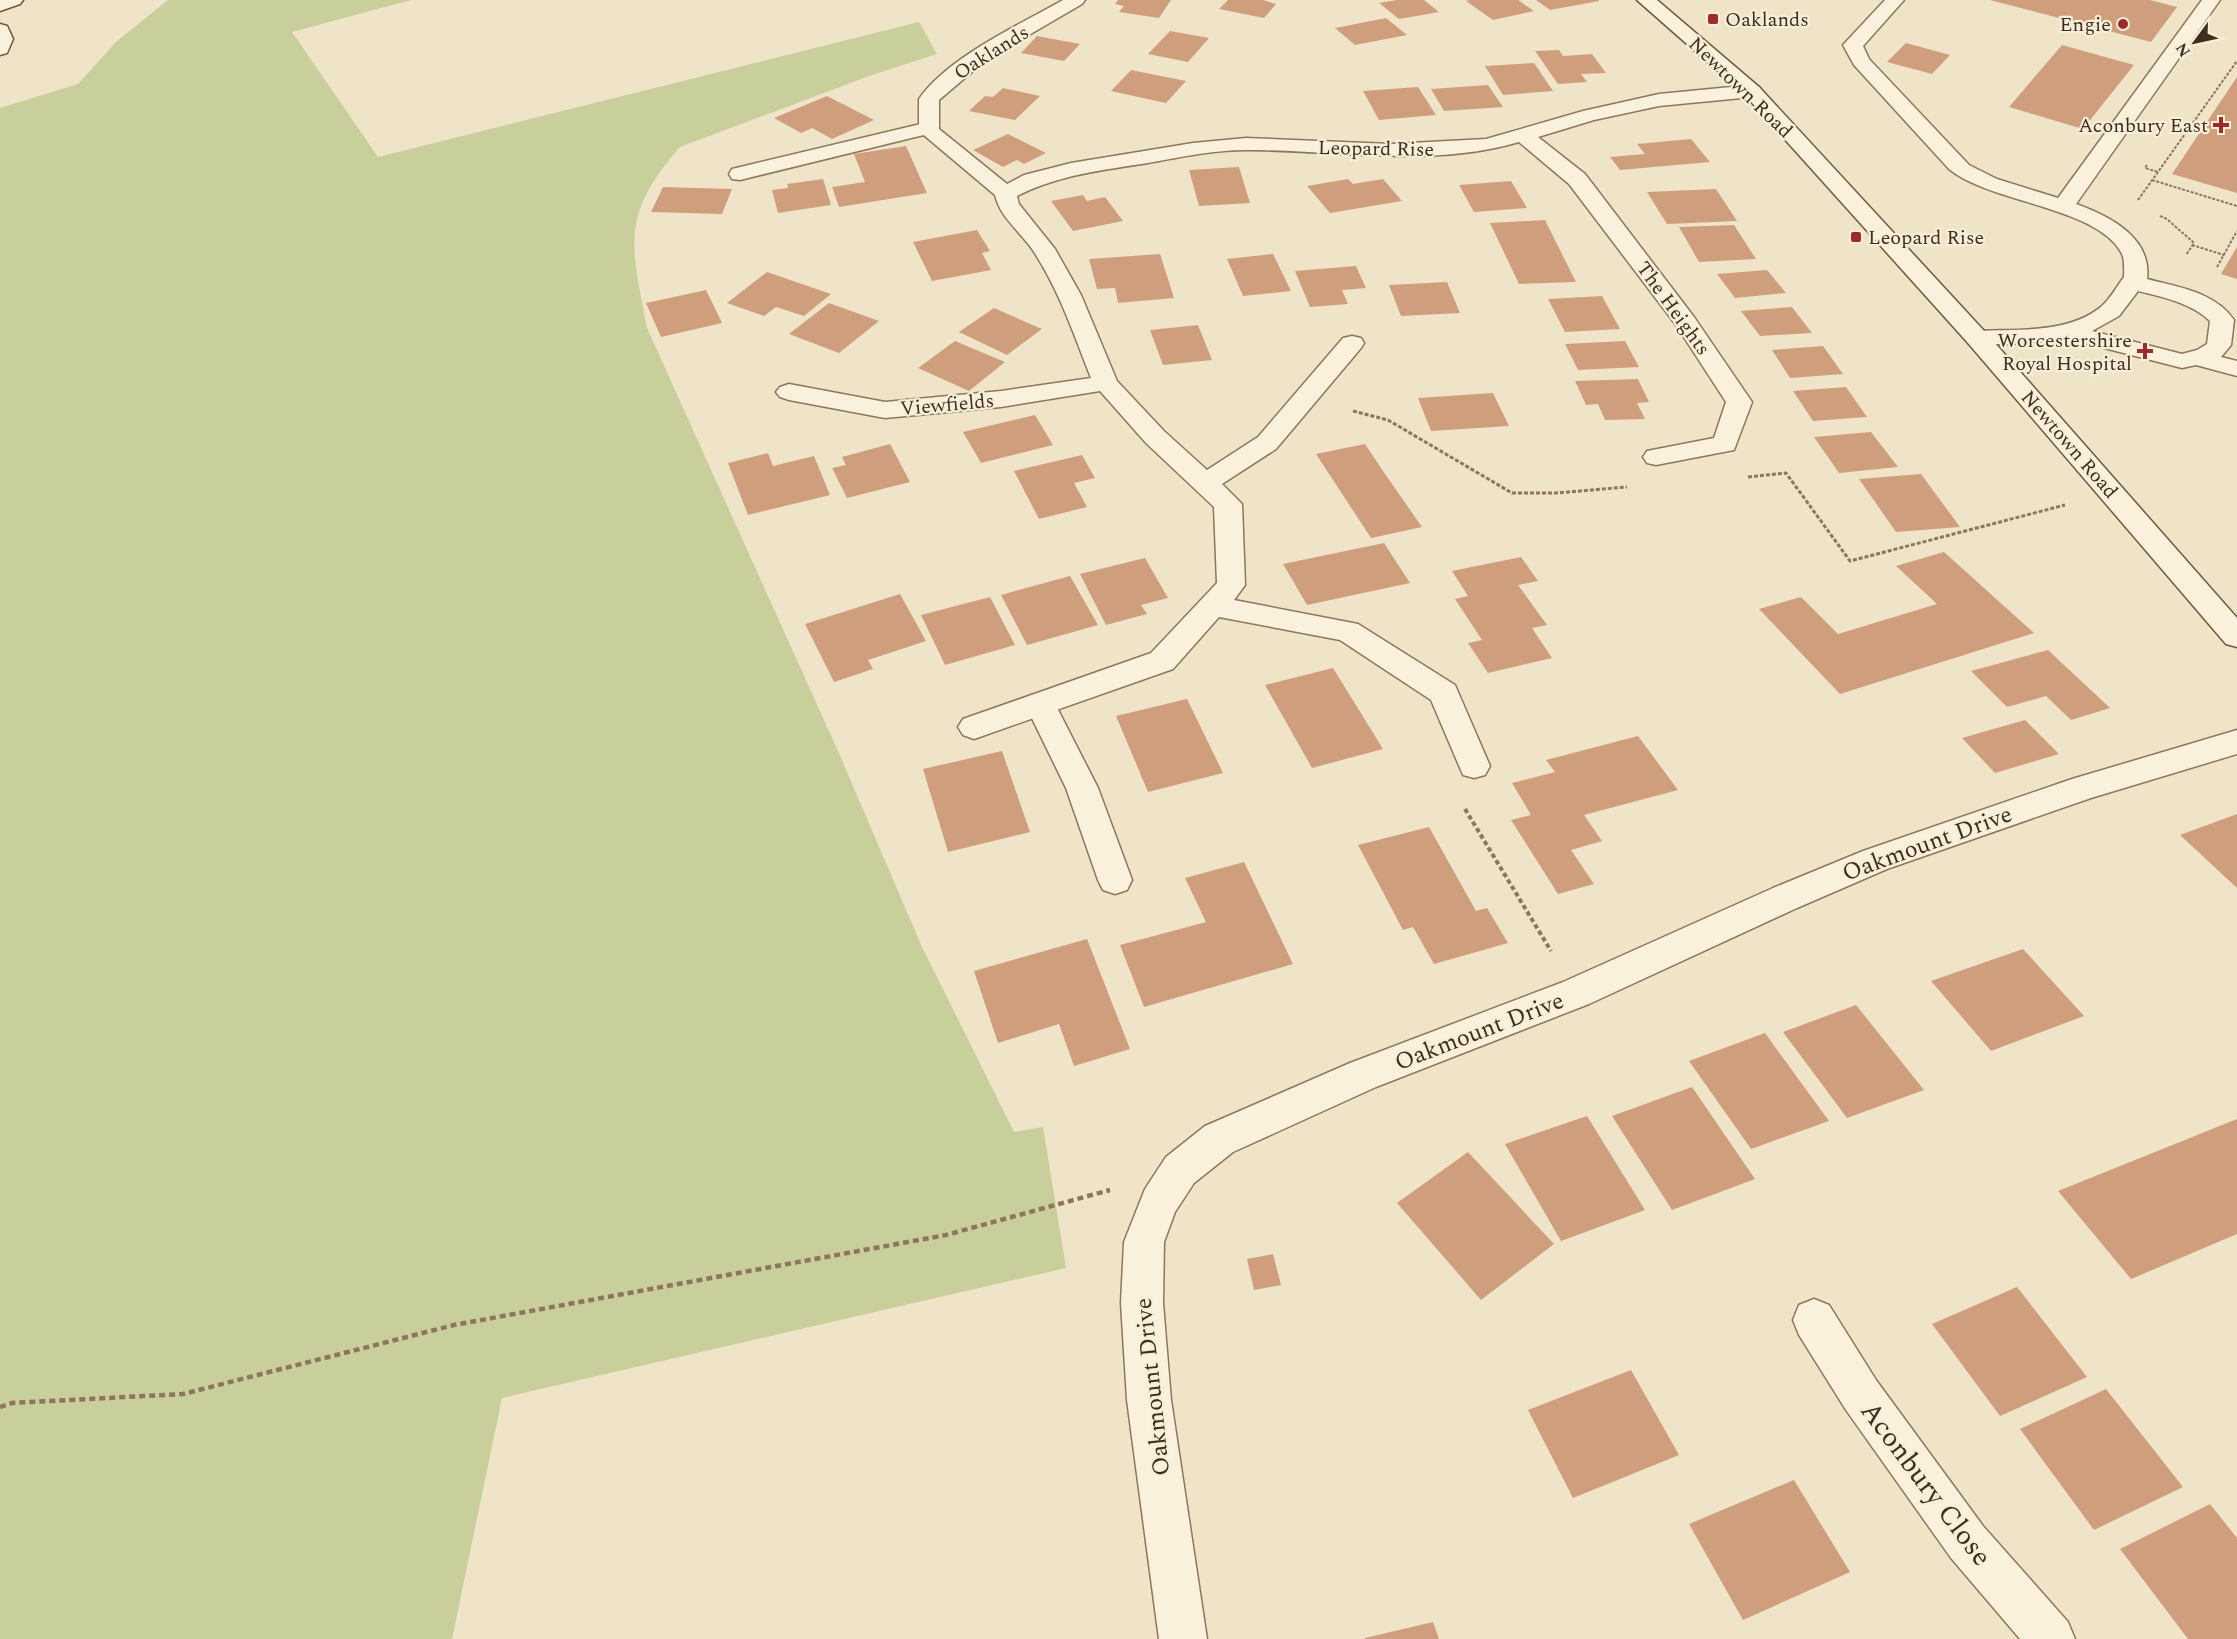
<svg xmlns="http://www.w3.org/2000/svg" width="2237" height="1639" font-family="Spectral,serif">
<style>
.green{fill:#c9cf9b}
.building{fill:#cf9f7d}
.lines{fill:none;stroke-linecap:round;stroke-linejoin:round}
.service-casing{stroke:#8d765c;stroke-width:3}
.minor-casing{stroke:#8d765c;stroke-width:3}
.secondary-casing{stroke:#6f573f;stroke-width:3}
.path-far3{stroke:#8d765c;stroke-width:2;stroke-dasharray:3 1.5;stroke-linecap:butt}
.path-far2{stroke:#8d765c;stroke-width:3;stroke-dasharray:4 2;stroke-linecap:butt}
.path-far1{stroke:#8d765c;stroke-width:4;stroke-dasharray:4.5 3;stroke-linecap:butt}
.path{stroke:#8d765c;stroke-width:4.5;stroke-dasharray:6 4;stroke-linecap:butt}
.service{fill:#faf1dc;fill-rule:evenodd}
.minor{fill:#faf1dc;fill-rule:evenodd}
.secondary{fill:#faf1dc;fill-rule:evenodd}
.poi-dot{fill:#9e2a2b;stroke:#f7eed8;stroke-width:2}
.labels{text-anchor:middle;stroke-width:4.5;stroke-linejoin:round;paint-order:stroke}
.far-poi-label{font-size:20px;fill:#3d2e20;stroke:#f7eed8;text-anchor:end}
.far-street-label{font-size:20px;fill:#3d2e20;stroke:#f7eed8}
.street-label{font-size:24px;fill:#3d2e20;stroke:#f7eed8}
.near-street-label{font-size:28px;fill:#3d2e20;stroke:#f7eed8}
</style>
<rect width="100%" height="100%" fill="#f0e4c8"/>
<path class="green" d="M168,0H411L292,32L378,157L919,22L937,54L872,75L680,147C620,215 631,245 647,328L838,751L922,947L1014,1132L1043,1127L1066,1268L502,1398L452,1639H0V108L78,84L117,41Z"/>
<path class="building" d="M1118,0H1171L1159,18L1119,12L1124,6L1115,4Z
M1228,0H1263L1276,4L1264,18L1219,9Z
M1397,0H1424L1439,12L1399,19L1379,3Z
M1469,0H1518L1534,11L1493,20L1466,1Z
M1536,0H1599V1L1550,10Z
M1990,0H2150L2177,7L2151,42Z
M1386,18L1407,35L1355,45L1335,28Z
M1170,31L1209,38L1188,62L1148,54Z
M1037,36L1080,44L1064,61L1021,53Z
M1906,43L1950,55L1932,74L1887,62Z
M2062,45L2134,65L2083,129L2009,107Z
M1559,50L1563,56L1592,54L1606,73L1581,74L1587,82L1558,84L1535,51Z
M1534,63L1553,91L1503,95L1485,66Z
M1131,70L1186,81L1166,103L1111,91Z
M2237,77V193L2172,174Z
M1488,85L1503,107L1444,111L1431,89Z
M1418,87L1436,115L1379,120L1363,91Z
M1003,88L1040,96L1015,120L969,111L985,96L993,97Z
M827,96L874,120L832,139L812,128L801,133L774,118Z
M1008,134L1046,153L1024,164L1017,160L1003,167L973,150Z
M1691,139L1710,162L1620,170L1610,157L1645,154L1637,144Z
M906,146L927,193L839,207L832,187L865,182L854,154Z
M1239,167L1250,203L1199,206L1189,170Z
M823,179L831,205L778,213L772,190L788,188L787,184Z
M1348,179L1353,184L1383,179L1402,201L1330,213L1307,186Z
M1511,181L1527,208L1474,212L1459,185Z
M663,187L732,189L722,214L651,212Z
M1716,189L1737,221L1667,224L1647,192Z
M1083,195L1087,201L1105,197L1123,221L1073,231L1051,201Z
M1545,220L1576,282L1519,284L1490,223Z
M1734,225L1756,259L1699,262L1679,227Z
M977,230L990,251L982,253L991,270L932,281L913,242Z
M2237,247V279L2221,274Z
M1160,254L1174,298L1118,303L1115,288L1097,289L1089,259Z
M1273,254L1291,291L1243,296L1227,259Z
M1356,266L1366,288L1342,290L1348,304L1310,307L1295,271Z
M1767,270L1786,293L1735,298L1717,274Z
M767,272L831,294L804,316L776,307L764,316L727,303Z
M1447,282L1460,313L1401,316L1389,285Z
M706,290L722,323L661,337L646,303Z
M1602,296L1620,329L1565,332L1548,299Z
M829,303L879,321L839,353L789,334Z
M1792,307L1812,333L1760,336L1741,311Z
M994,308L1042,329L1007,355L959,332Z
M1198,325L1212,360L1163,365L1150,330Z
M955,341L1005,362L969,391L918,368Z
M1625,341L1639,367L1578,370L1565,344Z
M1823,346L1843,374L1790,378L1772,350Z
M1638,379L1649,402L1637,403L1645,419L1605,420L1598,404L1586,405L1575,381Z
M1846,387L1867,417L1813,421L1793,391Z
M1493,393L1509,426L1431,431L1418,398Z
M1035,415L1053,445L981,463L963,432Z
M1871,432L1898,467L1839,473L1814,437Z
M890,444L910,482L847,498L832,468L846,465L842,457Z
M1365,444L1383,471L1422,527L1371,538L1316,454Z
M768,453L773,466L814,456L830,495L748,515L728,463Z
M1082,455L1095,478L1074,483L1087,507L1039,519L1014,471Z
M1921,474L1960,527L1896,532L1859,479Z
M1384,543L1410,583L1307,605L1283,564Z
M1944,552L2034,633L1840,694L1759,609L1801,597L1838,634L1937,604L1896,566Z
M1521,557L1538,581L1518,585L1547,625L1532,628L1552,658L1488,673L1468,643L1482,640L1455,599L1468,596L1452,571Z
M1145,558L1168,598L1141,605L1147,614L1106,625L1080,574Z
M1070,576L1098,625L1027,645L1001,595Z
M900,594L926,641L868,660L873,669L834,682L805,624Z
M990,597L1015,645L945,665L921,615Z
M2048,650L2110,708L2071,720L2046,696L2007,707L1971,671Z
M1333,668L1383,749L1312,768L1265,685Z
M1187,699L1223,773L1148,792L1116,716Z
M2025,720L2059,754L1995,773L1962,738Z
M1638,736L1678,790L1584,815L1602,841L1571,850L1594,884L1558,894L1511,820L1531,815L1512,783L1555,772L1546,760Z
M1002,751L1030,832L948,852L923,769Z
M2237,814V888L2180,835Z
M1429,827L1476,911L1487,908L1508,943L1434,964L1413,927L1403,930L1358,845Z
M1244,862L1293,964L1144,1007L1120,945L1206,922L1185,878Z
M1087,939L1130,1049L1074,1066L1059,1024L998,1043L974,971Z
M2023,949L2084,1016L1991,1051L1931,981Z
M1856,1005L1924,1090L1847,1118L1783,1032Z
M1765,1033L1829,1121L1751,1149L1689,1061Z
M1692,1087L1755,1179L1672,1210L1612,1116Z
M1587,1116L1645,1210L1561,1241L1505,1144Z
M2237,1119V1234L2131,1279L2058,1191Z
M1468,1152L1554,1244L1481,1300L1397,1203Z
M1273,1254L1281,1285L1254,1290L1247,1259Z
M2017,1287L2087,1377L2000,1416L1932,1324Z
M1631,1370L1679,1455L1573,1498L1528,1410Z
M2106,1389L2183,1487L2094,1530L2020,1429Z
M1794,1480L1850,1572L1743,1620L1689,1524Z
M2210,1504L2237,1538V1639H2188L2120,1549Z
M1433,1622L1439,1639H1365V1638Z"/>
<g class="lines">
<defs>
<path id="service" d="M1885,0H1904L1863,46L1869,59L1969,165L1997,179L2058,198L2202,0H2220L2076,204C2109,216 2152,237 2147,279C2178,287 2215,292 2234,320L2231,345L2221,357L2237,361V376L2196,365L2182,368L2065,338L2027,343L1977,345L1968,343L1965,338L1968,333L1977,331C2017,329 2069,334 2102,306C2111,298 2117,286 2124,277C2124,270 2125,261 2122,254C2099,207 1990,203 1949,169L1854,65L1843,45ZM2138,291C2163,297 2191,303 2210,321L2207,344L2197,350L2182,354L2092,331L2119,316Z
M929,122L936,124L939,128L936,132L740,180L732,179L729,174L732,169Z
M1040,693L1051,696L1098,788L1132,880L1127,890L1115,894L1103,890L1098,880L1066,788L1025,704L1029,696Z"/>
<path id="minor" d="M1063,0H1085L1082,4L986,60L939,100V129L1007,184L1024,175L1071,163L1193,143L1246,138L1391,144L1486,139L1583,111L1659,94L1752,85L1759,87L1762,91L1759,95L1752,97L1659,106L1594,120L1538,137L1585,174L1694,317L1752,402L1734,450L1656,465L1647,463L1643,457L1647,451L1714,438L1726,402L1676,325L1569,184L1519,142C1431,168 1337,150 1247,150C1214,150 1181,157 1148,163C1103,170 1058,175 1017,196L1019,204L1055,249L1081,295L1117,381L1164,431L1207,470L1258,437L1343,338L1352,336L1361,338L1364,343L1361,348L1276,449L1222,484L1242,504L1245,585L1234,600L1358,624L1455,685L1490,766L1485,775L1474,778L1463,775L1431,700L1340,640L1219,617L1173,669L974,739L963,735L958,727L963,719L1151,653L1217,583L1214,507L1146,443L1100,391L1001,407L885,418L789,400L780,397L776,392L780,387L789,384L885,402L1001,391L1091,378C1074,335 1059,290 1034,252C1022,233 1000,218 995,195L919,131V99C948,57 1019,25 1063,0Z
M2237,730V754L2091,798L1887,869L1797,908L1589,1004L1376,1087L1233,1152L1194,1183L1175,1212L1164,1242L1163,1303L1171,1400L1207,1639H1159L1127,1400L1121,1303L1124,1242L1145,1189L1166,1157L1205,1126L1350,1063L1563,982L1773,888L1863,851L2072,779Z
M1814,1299L1829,1305L1876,1380L1983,1526L2068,1622L2075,1639H2020L1951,1558L1846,1410L1799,1335L1793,1320L1799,1305Z"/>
<path id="secondary" d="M0,0H23L20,4L0,11Z
M1637,0H1657L1759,87L1986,333L2237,618V647L2226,644L1968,343L1745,95Z
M0,24L7,26L13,39L7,53L0,55Z"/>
</defs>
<use href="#service" class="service-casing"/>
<use href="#minor" class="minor-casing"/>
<use href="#secondary" class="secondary-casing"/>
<path class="path-far3" d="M2147,165L2145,168L2158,172
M2152,180L2237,206
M2138,200L2237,61
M2160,216L2167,219L2194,243L2186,255
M2192,245L2224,255
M2217,267L2237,231"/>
<path class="path-far2" d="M1353,411L1388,420L1512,493H1556L1627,487
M1748,477L1786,473L1850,561L2065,505"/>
<path class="path-far1" d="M1465,809L1551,951"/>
<path class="path" d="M0,1407L12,1403L183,1394L454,1325L946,1235L1110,1190"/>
<use href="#service" class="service"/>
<use href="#minor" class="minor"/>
<use href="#secondary" class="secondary"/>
</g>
<g class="poi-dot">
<rect x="1707" y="13" width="12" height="12" rx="3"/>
<circle cx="2123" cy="24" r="6"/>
<path d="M2218 116h6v6h6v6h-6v6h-6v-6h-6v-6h6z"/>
<rect x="1850" y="231" width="12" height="12" rx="3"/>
<path d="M2142 342h6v6h6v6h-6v6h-6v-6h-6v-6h6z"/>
</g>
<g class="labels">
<g class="far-poi-label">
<text x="1725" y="26" text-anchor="start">Oaklands</text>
<text x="2111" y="31">Engie</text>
<text x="2208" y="132">Aconbury East</text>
<text x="1868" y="244" text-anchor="start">Leopard Rise</text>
<text x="2132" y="347">Worcestershire<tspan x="2132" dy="23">Royal Hospital</tspan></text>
</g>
<g class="far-street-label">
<text transform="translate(991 52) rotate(-32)" y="7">Oaklands</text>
<text transform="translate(1741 87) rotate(44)" y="7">Newtown Road</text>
<text transform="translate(1376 148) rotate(1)" y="7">Leopard Rise</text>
<text transform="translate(1674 308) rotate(54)" y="7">The Heights</text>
<text transform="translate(947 404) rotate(-5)" y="7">Viewfields</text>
<text transform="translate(2070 444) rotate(49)" y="7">Newtown Road</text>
</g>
<g class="street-label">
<text transform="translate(1927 843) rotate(-20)" y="8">Oakmount Drive</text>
<text transform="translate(1479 1031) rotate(-21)" y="8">Oakmount Drive</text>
<text transform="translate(1152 1387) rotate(-96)" y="8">Oakmount Drive</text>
</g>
<g class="near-street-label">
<text transform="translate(1927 1483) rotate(53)" y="10">Aconbury Close</text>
</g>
</g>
<g transform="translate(2195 42) rotate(237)" stroke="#f7eed8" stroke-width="4.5" paint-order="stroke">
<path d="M0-4.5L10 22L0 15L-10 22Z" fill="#3d2e20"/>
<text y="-9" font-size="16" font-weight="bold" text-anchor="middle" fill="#3d2e20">N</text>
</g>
</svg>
